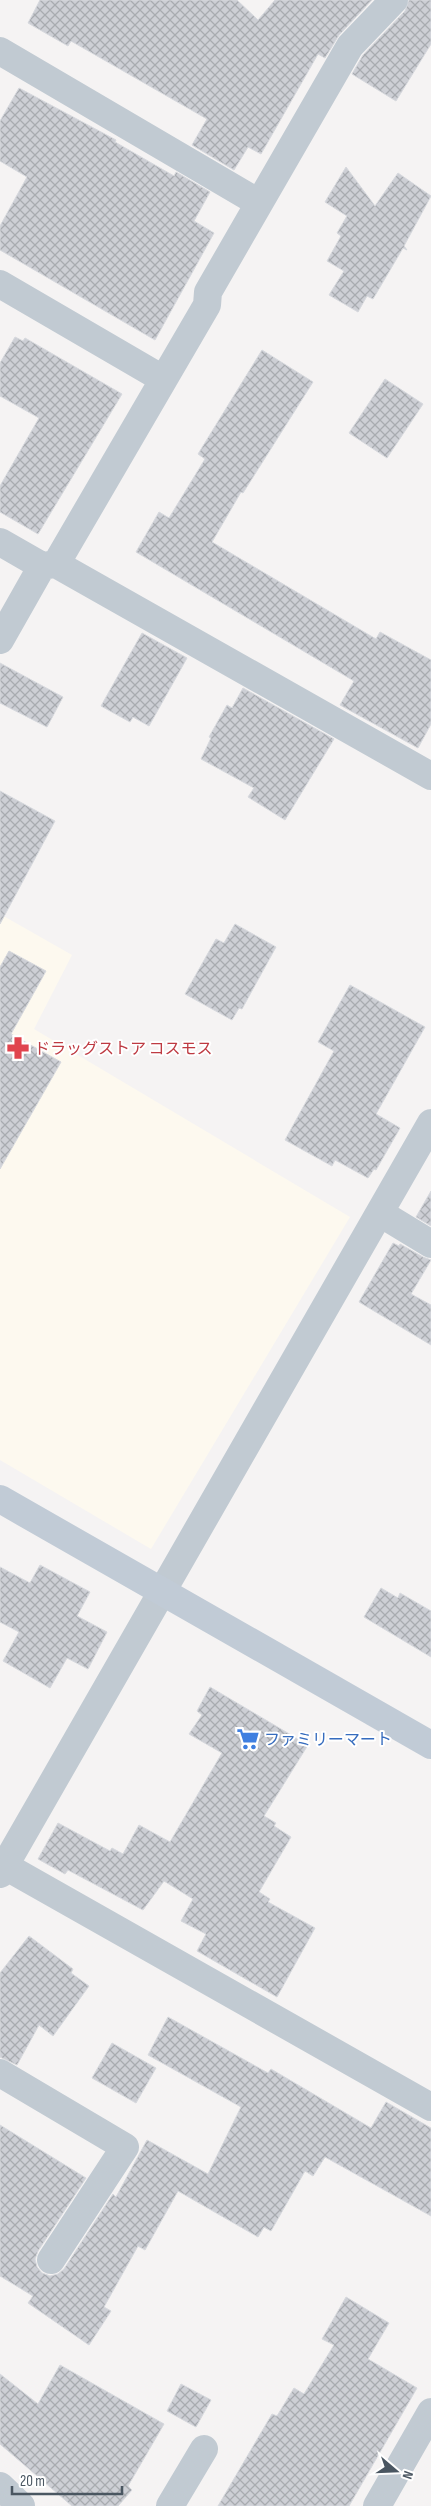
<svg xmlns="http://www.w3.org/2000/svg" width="431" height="2506" font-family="'Sofia Sans Condensed','Noto Sans JP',sans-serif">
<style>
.commercial{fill:#fdf9ef}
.building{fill:url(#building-cross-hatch);stroke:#d7d9de}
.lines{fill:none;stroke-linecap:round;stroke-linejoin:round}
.street{stroke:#c1cad2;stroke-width:28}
.secondary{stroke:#c1cbd6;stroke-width:28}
.labels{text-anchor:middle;stroke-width:4;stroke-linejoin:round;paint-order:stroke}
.health-label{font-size:16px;fill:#be3a42;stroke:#fff;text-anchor:start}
.shop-label{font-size:16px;fill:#366cbe;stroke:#fff;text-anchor:start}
</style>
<defs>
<pattern id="building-cross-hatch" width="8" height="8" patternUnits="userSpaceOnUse" patternTransform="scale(1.25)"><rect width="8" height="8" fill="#cdcfd5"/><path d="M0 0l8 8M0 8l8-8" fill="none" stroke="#a8abb0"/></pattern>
</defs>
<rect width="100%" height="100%" fill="#f5f3f3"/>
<path class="commercial" d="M0,914L72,955L34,1029L350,1217L151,1549L0,1460Z"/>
<path class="building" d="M40,0H237L258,20L275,0H372L339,35L325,58L318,54L261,154L248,147L234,170L192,145L207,119L71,41L68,46L28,23Z
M409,0H431V44L396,101L352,74L363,55L405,11Z
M19,88L116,140L115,142L174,176L176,172L210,192L194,221L214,233L155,340L0,250V226L27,177L0,161V121Z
M346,167L375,206L398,173L431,196L404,246L407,250L403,248L373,299L367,296L358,312L329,295L344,271L327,261L341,236L337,233L347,216L325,202Z
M15,337L23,341L25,338L122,394L38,534L0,512V486L39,418L0,396V363Z
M262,350L313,382L243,493L241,492L212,542L376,639L380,632L431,660V724L418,748L340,705L354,681L136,552L159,512L169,518L205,459L198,454Z
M385,379L423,404L387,458L349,433Z
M142,633L187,658L149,726L133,717L130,722L101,706Z
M0,663L63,697L47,727L0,703Z
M243,688L334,739L285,820L248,797L254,788L201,759L211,738L209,737L227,705L232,708Z
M0,791L55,821L0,924Z
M235,924L276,947L242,1009L239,1008L232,1020L185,994L216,939L224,943Z
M9,951L46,971L11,1034L61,1062L0,1169V967Z
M350,985L425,1027L376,1114L400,1128L376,1170L374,1169L368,1178L335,1160L332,1166L285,1140L334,1051L318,1042Z
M431,1191V1226L416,1217Z
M393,1243L399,1246L400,1244L423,1257L431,1260L411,1294L431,1305V1345L359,1302Z
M40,1565L90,1592L77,1616L107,1632L88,1669L67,1658L50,1688L3,1661L19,1632L0,1622V1567L30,1583Z
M381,1588L398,1598L400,1593L431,1611V1657L364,1617Z
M210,1687L308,1745L264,1816L276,1823L274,1826L291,1837L259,1892L270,1899L268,1902L315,1928L277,1997L197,1951L206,1934L181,1921L193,1899L164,1881L143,1910L68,1870L65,1874L38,1859L58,1823L110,1851L112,1848L123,1854L139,1825L170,1842L222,1753L189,1734L202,1715L197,1711Z
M29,1936L73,1969L71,1973L89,1986L53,2036L39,2025L17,2065L0,2057V1973Z
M168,2017L268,2073L271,2069L371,2128L386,2102L431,2128V2216L325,2157L313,2176L305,2171L271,2231L264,2227L258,2237L178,2191L145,2250L138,2246L104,2307L111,2311L89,2345L28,2303L33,2296L0,2276V2125L86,2178L38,2251L35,2259L37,2267L42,2273L50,2276L58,2274L64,2269L113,2194L116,2197L147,2140L208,2174L241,2107L148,2055Z
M112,2043L156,2068L136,2103L92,2078Z
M346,2297L389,2323L368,2359L417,2388L349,2506H218L272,2414L277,2416L294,2388L304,2394L334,2345L322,2339Z
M60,2365L164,2424L128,2486L132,2490L118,2506H72L0,2444V2374L38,2404Z
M181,2384L211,2400L196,2427L167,2411Z"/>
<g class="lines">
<path class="street" d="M0,51L259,203
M0,284L163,379
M0,542L42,566L56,564L207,305L208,292L350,46L394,0
M56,564L431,776
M0,640L42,566
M380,1213L431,1244
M5,1866L431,2107
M0,1874L431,1123
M0,2073L125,2147L51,2260
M0,2486L21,2506
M170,2506L204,2449
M377,2506L431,2412"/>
<path class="secondary" d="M0,1499L431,1745"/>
</g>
<defs>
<symbol id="pharmacy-bare" viewBox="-9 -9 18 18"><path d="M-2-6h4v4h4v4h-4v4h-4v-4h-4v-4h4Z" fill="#e0444e" stroke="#fff" stroke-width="2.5" paint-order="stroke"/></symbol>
<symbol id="supermarket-bare" viewBox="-9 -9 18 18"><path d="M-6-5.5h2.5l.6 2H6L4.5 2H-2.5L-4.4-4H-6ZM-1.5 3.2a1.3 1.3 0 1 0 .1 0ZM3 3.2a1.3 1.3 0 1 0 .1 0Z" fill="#3f7fe0" stroke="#fff" stroke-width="2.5" paint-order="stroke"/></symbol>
</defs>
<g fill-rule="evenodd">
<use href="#pharmacy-bare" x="2" y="1032" width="32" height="32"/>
<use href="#supermarket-bare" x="232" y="1723" width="32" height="32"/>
</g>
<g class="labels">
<g class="health-label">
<text x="34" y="1054">ドラッグストア コスモス</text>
</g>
<g class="shop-label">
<text x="264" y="1745">ファミリーマート</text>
</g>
</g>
<g transform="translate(396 2471) rotate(109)" stroke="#ffffff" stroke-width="4" paint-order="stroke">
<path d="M0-4L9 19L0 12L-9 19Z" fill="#4a5661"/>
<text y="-8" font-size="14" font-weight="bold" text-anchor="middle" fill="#4a5661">N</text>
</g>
<path d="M12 2486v8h110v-8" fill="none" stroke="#4a5661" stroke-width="2.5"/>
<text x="20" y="2486" font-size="15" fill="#4a5661" stroke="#ffffff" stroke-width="4" paint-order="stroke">20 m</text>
</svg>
